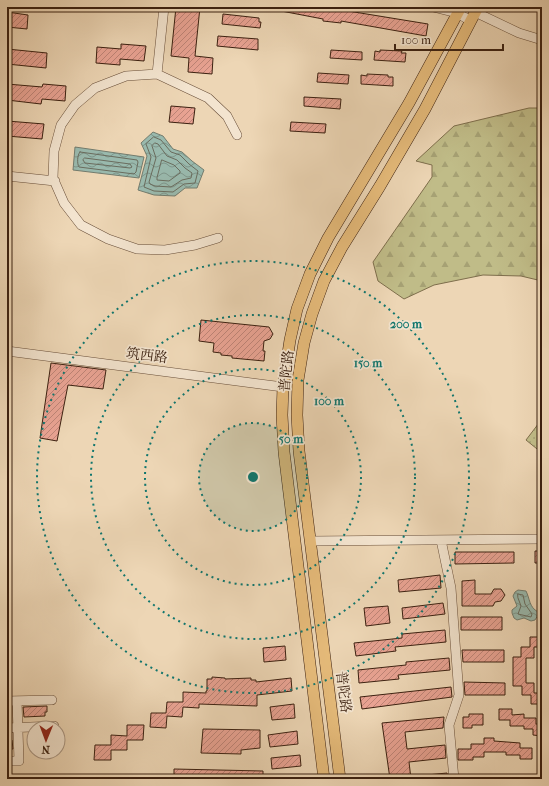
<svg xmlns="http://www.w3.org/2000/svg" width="549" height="786" font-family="'IM FELL French Canon','Noto Serif SC',serif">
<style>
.grass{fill:url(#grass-dots);stroke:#7e6e4c}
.forest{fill:url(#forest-firs);stroke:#7e6e4c}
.water{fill:url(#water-waves);stroke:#737c6e}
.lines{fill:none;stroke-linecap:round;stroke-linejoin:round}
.shore{stroke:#6a6c5e;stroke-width:1}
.building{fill:url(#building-hatch);stroke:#3b2010}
.minor-casing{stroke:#684e39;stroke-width:10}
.major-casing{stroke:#3b2010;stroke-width:12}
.minor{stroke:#f3e4cf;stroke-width:9}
.major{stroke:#e6bb7a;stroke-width:11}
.ring{fill:none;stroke:#0f766e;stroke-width:2;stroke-dasharray:2 4}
.labels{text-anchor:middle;stroke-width:3.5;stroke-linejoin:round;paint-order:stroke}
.street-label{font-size:14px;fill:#3b2010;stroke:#f3e4cf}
.centre{fill:#0f766e;stroke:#f3e4cf;stroke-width:2}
.ring-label{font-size:12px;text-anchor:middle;font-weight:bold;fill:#0f766e;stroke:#f3e4cf;stroke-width:3.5;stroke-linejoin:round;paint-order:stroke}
</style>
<defs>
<pattern id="grass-dots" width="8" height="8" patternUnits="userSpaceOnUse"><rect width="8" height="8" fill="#c0bc88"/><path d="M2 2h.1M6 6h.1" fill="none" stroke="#a6a174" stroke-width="1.8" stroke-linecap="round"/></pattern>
<pattern id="forest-firs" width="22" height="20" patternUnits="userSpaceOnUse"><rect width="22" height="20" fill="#c0bc88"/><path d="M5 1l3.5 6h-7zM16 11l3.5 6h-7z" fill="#a6a174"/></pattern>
<pattern id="water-waves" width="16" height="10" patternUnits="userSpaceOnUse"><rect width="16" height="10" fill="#99b9ad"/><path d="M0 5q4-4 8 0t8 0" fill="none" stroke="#7e968b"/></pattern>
<pattern id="building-hatch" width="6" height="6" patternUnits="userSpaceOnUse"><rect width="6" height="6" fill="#e9a393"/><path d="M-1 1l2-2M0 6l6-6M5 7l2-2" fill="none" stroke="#be8477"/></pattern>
</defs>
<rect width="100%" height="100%" fill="#edd6b5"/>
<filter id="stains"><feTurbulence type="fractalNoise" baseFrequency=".005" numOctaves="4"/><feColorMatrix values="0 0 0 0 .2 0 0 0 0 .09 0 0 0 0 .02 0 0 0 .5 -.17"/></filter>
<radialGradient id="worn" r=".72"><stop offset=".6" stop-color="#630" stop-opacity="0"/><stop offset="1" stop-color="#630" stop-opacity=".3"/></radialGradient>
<path class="grass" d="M542,419V453L526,440Z"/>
<path class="forest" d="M529,108H542V281L521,276L483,275L434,285L404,299L378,281L373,262L432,177V165L416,161L454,126Z"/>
<path class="water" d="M153,132L163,136L173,149L182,152L192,161L204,170L197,188H185L175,196L154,195L138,190L147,156L141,143Z
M75,147L144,157L139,178L73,170Z
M518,590L526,591C530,599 529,607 538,612V615L535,620L531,621L524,618L517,620L514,618L512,613V610L517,606L513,596L515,592Z"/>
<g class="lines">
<path class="shore" d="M154,137L161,140L171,152L180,155L189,164L198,171L195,183L184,184L173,192L154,191L144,187L151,157L146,144Z
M155,143L158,144L167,156L177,160L185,168L192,173L191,178L182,180L171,187L155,186L150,184L149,182L156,158L152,146Z
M80,152L137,160L138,162L136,172L134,174L79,167C77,164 77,155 80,152Z
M85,158L130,164L132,167L130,168L85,163L83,160Z
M162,160L174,165L180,171V173L169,181L157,180V178Z
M518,594L523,595L525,604L532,614L531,617L518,614L521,606L518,598Z"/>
</g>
<path class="building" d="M176,7H200L195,56L213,58L212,74L188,72L189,58L171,56Z
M276,7L342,8V10L428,24L426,36L341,21V23L323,21V19L276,10Z
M7,12L28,15L27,29L7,27Z
M223,14L259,18V22H261L260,28L222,24Z
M218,36L258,39V50L217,46Z
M121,44L146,46L144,61L120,59V65L96,63L97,47L121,49Z
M7,49L47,53L46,68L7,64Z
M331,50L362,52V60L330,58Z
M380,50L402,51L401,53H406L405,62L374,60L375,51L380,52Z
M318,73L349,75L348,84L317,82Z
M367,74L388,75V77H393V86L361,84V75L367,76Z
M7,84L42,87L43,84L66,86L65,101L42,99L41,104L7,100Z
M304,97L341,99L340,109L304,106Z
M171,106L195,108L193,124L169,122Z
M7,121L44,124L42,139L7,136Z
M291,122L326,124L325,133L290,131Z
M201,320L269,327L273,334L270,339L264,341L263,351H265L264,361L232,358V356L221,355V353L213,352L214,343L199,341Z
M51,363L106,370L103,389L68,385L57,441L40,438Z
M535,551H542V563H535Z
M455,552H514V563L455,564Z
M440,575L441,588L399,592L398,580Z
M475,580V594H491L494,589H501L505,595L501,601L495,602L493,606H462V581Z
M443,603L445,614L403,619L402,608Z
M388,606L390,623L366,626L364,608Z
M461,617H502V630H461Z
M445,630L446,642L395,647L396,651L356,656L354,643L402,638V634Z
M530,637H542V647H534V658H526V683H534V693H542V704H531V695H522V686H513V657H521V647H530Z
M285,646L286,660L264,662L263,648Z
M462,650H504V662H463Z
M449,658L450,670L398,675L399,679L359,683L358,670L406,665V662Z
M212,677L225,678V679L251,678V680H256V682L291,678L292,691L257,695V706L199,704V708L183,707L182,717L167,716L166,728L150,727L151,713H166L167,702H183V692L206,693V691H207V679H212Z
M464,682L505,683V695H465Z
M451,687L452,697L362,709L360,697Z
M294,704L295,718L272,720L270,707Z
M47,706V712H45V716L24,717L23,707Z
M499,709H512V715L524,714V718H536V724H542V736L533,735V729H524V726H510V720H499Z
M469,714H483V725H472V728H463V717H469Z
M444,717L443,728L405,732L407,749L445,745L446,758L409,762L411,779H390L382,723Z
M127,725H144L143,740H127V750H111V760H94L95,745H111V735L127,736Z
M203,729L260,730V748L241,750V754L201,753Z
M297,731L298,744L270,747L268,735Z
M484,738H494V741L520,743V748H532V759H520V755H506V752H484V757H473V760H458V749H471V744H484Z
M7,740H12L13,749H7Z
M300,755L301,766L272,769L271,758Z
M174,769L263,771V779H174Z
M447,773L448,779H427V775Z"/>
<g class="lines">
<defs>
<path id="minor" d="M433,7L457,13L471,21
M475,12L519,33L542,40
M157,74L164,7
M7,176L55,181
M218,238L195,245L165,250L137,249L108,239L81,225L64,203L53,178L54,151L61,125L75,105L95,88L126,76L157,74L208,98L227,116L237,135
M7,351L283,387
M441,540L451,588L459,695L449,725L454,779
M310,541L542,539
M7,701L52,700
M7,728L54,726
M7,761H19L17,701"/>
<path id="major" d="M324,779L284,452L282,415L283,387L290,340L297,309L310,274L328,238L409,103L461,7
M340,779L299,451L297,415L298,380L304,343L312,314L324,281L342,247L380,186L425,109L478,7"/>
</defs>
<use href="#minor" class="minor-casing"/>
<use href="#major" class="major-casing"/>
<use href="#minor" class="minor"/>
<use href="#major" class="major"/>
</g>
<circle cx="253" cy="477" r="54" fill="#0f766e" fill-opacity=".12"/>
<g class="ring">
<circle cx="253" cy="477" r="54"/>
<circle cx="253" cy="477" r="108"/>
<circle cx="253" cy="477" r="162"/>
<circle cx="253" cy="477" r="216"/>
</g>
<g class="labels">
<g class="street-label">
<text transform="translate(147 355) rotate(7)" y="5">筑西路</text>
<text transform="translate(286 371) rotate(-84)" y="5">普陀路</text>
<text transform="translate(344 692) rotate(83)" y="5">普陀路</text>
</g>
</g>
<circle cx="253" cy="477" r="6" class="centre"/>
<g class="ring-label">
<text x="406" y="328">200 m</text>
<text x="368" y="367">150 m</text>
<text x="329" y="405">100 m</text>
<text x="291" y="443">50 m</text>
</g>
<rect width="549" height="786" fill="none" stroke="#edd6b5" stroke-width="24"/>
<rect x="8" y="8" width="533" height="770" fill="none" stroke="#3b2010" stroke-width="2"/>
<rect x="12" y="12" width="525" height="762" fill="none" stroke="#3b2010"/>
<g transform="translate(46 740) rotate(181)"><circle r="19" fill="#f3e4cf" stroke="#a99683"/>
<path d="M0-3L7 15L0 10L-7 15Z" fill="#8f2418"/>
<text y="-6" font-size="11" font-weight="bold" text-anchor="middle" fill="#3b2010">N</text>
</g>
<path d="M395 44v6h108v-6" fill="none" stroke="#3b2010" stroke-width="2"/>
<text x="401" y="44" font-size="12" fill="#3b2010" stroke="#f3e4cf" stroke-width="3" paint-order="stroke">100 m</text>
<rect width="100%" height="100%" filter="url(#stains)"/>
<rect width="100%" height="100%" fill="url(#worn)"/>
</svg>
